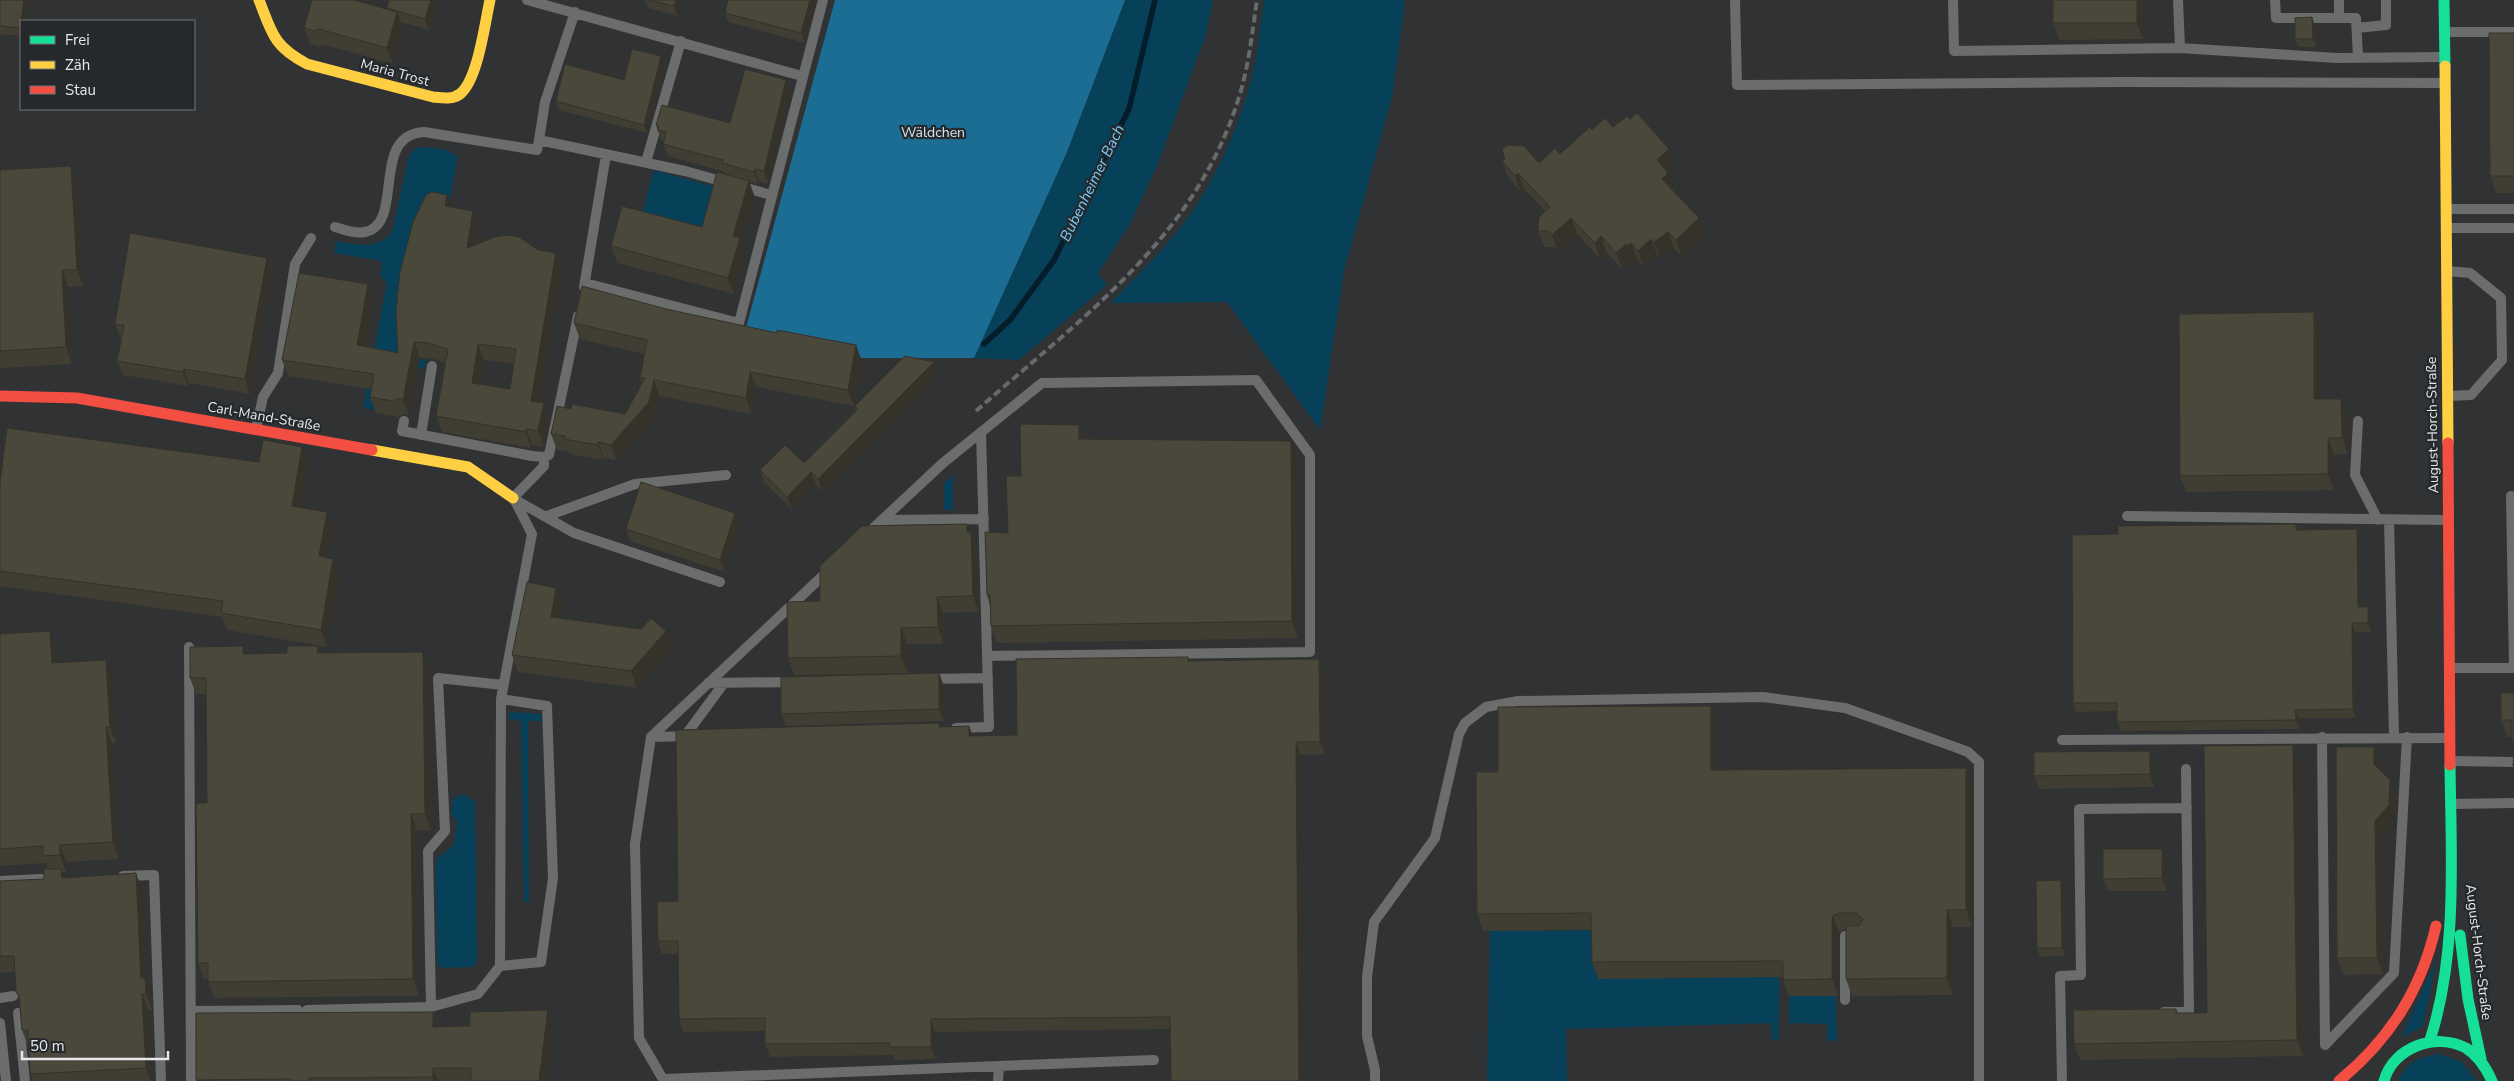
<svg xmlns="http://www.w3.org/2000/svg" width="2514" height="1081" font-family="'Nunito Sans',sans-serif">
<style>
.green{fill:#074059}
.forest{fill:#1c6d93}
.lines{fill:none;stroke-linecap:round;stroke-linejoin:round}
.stream{stroke:#051c2a;stroke-width:5.5}
.lane{stroke:#6b6c6c;stroke-width:10}
.fast{stroke:#16e098;stroke-width:11}
.slow{stroke:#ffcf43;stroke-width:11}
.jam{stroke:#f24e42;stroke-width:11}
.rail{stroke:#67696a;stroke-width:4;stroke-dasharray:8 4;stroke-linecap:butt}
.wall{fill:#403d33;fill-rule:evenodd}
.shaded-wall{fill:#343229}
.building{fill:#4a473b;stroke:#343229;fill-rule:evenodd}
.labels{text-anchor:middle;stroke-width:4.5;stroke-linejoin:round;paint-order:stroke}
.street-label{font-size:14px;fill:#e6e8ea;stroke:#25292b}
.park-label{font-size:14px;fill:#d3e7f4;stroke:#25292b}
.water-label{font-size:15px;font-style:italic;fill:#76ccfe;stroke:#25292b}
</style>
<rect width="100%" height="100%" fill="#303234"/>
<path class="green" d="M1125,0H1213L1205,37L1157,166L1130,224L1098,273L1107,285L1019,360L974,358L1067,152Z
M1264,0H1405L1393,93L1344,271L1320,430L1227,302L1110,303C1139,274 1169,245 1192,212C1216,177 1235,134 1247,94C1257,64 1260,31 1264,0Z
M425,147L447,150L458,157L447,210L403,355L426,360L424,369L382,362L373,410L363,408L387,283L380,276L382,261L334,253L336,241C357,245 381,251 393,229L409,155L416,148Z
M654,170L719,188L705,239L640,221Z
M953,475V510H944V483Z
M511,712L541,714L542,721H528L529,902H524L521,721L508,719Z
M463,794L475,801L477,961L473,967L440,968L437,961L436,859L454,845L457,821L451,815L453,799Z
M1833,925L1837,1041L1827,1040V1024L1789,1023V996H1829Z
M1597,930L1779,977V1039L1772,1040L1771,1023L1566,1029L1567,1081H1487L1490,931Z
M2437,958L2423,1026L2401,1038Z
M2439,1054L2462,1062L2477,1081H2398C2405,1063 2421,1056 2439,1054Z"/>
<path class="forest" d="M835,0H1125L1067,152L974,358H863L743,339Z"/>
<g class="lines">
<path class="stream" d="M984,344L1010,320L1054,260L1129,109L1155,0"/>
<path class="lane" d="M527,0L802,76
M1735,0L1737,85L2121,82L2444,83
M1953,0L1954,51L2180,48L2337,58L2444,57
M2178,0L2180,48
M2275,0L2276,18H2339
M2339,0V18H2356L2358,57
M575,12L545,102L539,140L685,171L771,195
M2357,28L2386,25V0
M2445,32H2514
M646,162L681,41
M2448,209H2514
M335,227C344,230 356,234 365,232C406,223 369,135 424,132L537,150L539,140
M2448,228H2514
M2447,271L2470,273L2501,298L2502,360L2471,395L2448,396
M585,283L739,323L823,0
M584,287L606,155
M404,421L402,431L532,456L544,457L549,455L578,316
M2358,421L2355,475L2378,520
M256,429L263,397L278,373L295,264L311,238
M421,435L432,366
M2511,496L2514,667
M514,497L544,466V457
M514,499L574,533L720,582
M547,516L635,484L726,475
M2127,516L2447,520
M882,520L984,519
M2389,520L2394,737
M867,534L943,463L1042,383L1256,380L1310,455V652L987,656
M189,647L191,1081
M2450,668H2514
M929,679L988,678
M708,683L795,682
M956,728L989,727L981,432
M685,736L724,683
M651,737L689,736
M2322,737L2325,1045
M2062,740L2449,738
M2453,761L2514,762
M2452,804L2514,803
M123,876L154,875L161,1081
M0,881L41,879
M500,966L541,962L553,878L547,706L501,699
M0,998L13,996
M1845,1000V936H1859
M431,1007L428,851L445,831L438,678L503,685
M307,1010L431,1007L478,994L500,966L501,699L532,534L514,499
M191,1011L298,1010
M2164,1012H2189L2186,769
M18,1013L25,1081
M0,1023L6,1081
M2325,1045L2394,973L2407,737
M664,1079L1154,1060
M664,1081L639,1038L635,844L651,737L829,570
M998,1081L999,1066
M1375,1081V1070L1367,1036V977L1374,922L1435,838L1459,734L1465,723L1486,707L1518,701L1763,697L1845,708L1955,747L1968,752L1979,762V1081
M2062,1081L2060,976L2081,975L2079,809L2187,808"/>
<path class="fast" d="M2444,0L2445,66
M2460,935L2468,999L2481,1059
M2430,1040C2458,954 2451,854 2450,765
M2384,1081C2393,1047 2436,1032 2466,1048C2479,1056 2486,1068 2492,1081"/>
<path class="slow" d="M259,0C272,33 273,46 307,64L433,97C442,98 452,100 460,94C478,80 485,22 490,0
M2445,66L2448,443
M372,450L468,467L513,498"/>
<path class="jam" d="M0,396L77,398L372,450
M2448,443L2450,765
M2339,1081C2390,1039 2421,990 2436,926"/>
<path class="rail" d="M976,411C1081,318 1196,238 1239,97C1249,65 1252,33 1257,0"/>
</g>
<path class="wall" d="M0,0H28L25,21H21V36L0,34Z
M438,0L429,30L401,22L403,28L393,64L325,45L320,47L310,44L304,28L387,9V8Z
M645,0H682L677,16L648,8Z
M728,0H816L805,43L728,22L725,13Z
M2053,0H2143V39L2059,40L2053,23Z
M2315,26L2316,47H2299L2295,39Z
M2514,33V193H2496L2490,176Z
M664,65L647,133L559,110L556,101L624,80Z
M790,92L768,184L759,181L758,184L749,182L755,198L742,243L745,254L734,294L617,263L611,246L702,227L726,175L725,172L668,156L663,144L664,142H663L660,137L656,125L730,123Z
M1630,119L1669,149L1675,165L1667,172L1674,189L1673,190L1705,235L1682,256L1674,248L1660,258L1657,255L1644,267L1637,259L1633,262L1632,260L1622,269L1607,253L1600,259L1577,234L1558,251L1554,247H1544L1538,231L1545,211L1524,189L1521,192L1508,177L1502,161L1539,163L1560,154L1592,130L1613,127Z
M0,170L77,182L83,286L68,287L72,364L0,368Z
M447,195L451,207L473,211L479,227L476,244L538,250L556,253L562,269L539,402L549,419L544,447L532,445L531,448L442,432L436,416L446,363L434,359L420,358L409,416L405,414L398,417L376,413L370,397L371,389L288,376L282,360L374,300L366,346L398,353ZM484,360L514,364L510,389L480,384Z
M267,258L272,272L250,394L189,383L188,386L123,375L117,361L121,338H120L115,324Z
M574,323L862,361L854,406L756,387L751,414L659,396L655,418L616,460L604,458V460L570,454L569,452L557,450L551,434L625,414L642,383L640,378L644,354L580,339Z
M2320,329V399L2347,416L2348,454L2334,455V490L2186,492L2180,476Z
M939,374L823,492L816,485L792,509L764,483L760,470L804,463L856,410L855,406Z
M1079,425L1085,439L1297,458L1298,638L997,643L991,626L990,606L987,595L1008,533L1021,476Z
M302,447L308,463L300,508L333,528L328,558L333,559L339,575L327,647L227,630L222,617L0,586V482L259,462Z
M735,513L740,526L725,572L630,541L626,529Z
M2296,524L2298,530L2357,529L2360,537L2361,607L2371,616V632H2355L2356,718H2299V729L2121,731L2117,722V711L2076,712L2073,703L2118,534Z
M970,532H971L977,549L979,612L943,613L944,644H907L908,673L794,675L788,658L820,601Z
M563,605L560,618L672,648L637,688L518,672L512,655Z
M50,631L56,647L57,663L112,676L116,743H112L119,859L66,862V872H62L64,877L142,890L147,982L151,994L152,1010H148L152,1081H33L30,1074L28,1046L22,1030L19,1000L16,991L15,972L0,973V881L44,879L48,869L46,863L0,866V634Z
M318,646L321,653L429,668L431,830L417,831L419,996L214,998L208,982V979H204L198,963L207,803L206,694H196L190,678L246,654L287,653Z
M1188,657L1190,661L1319,659L1324,672L1325,754L1300,755L1170,1029L935,1032L936,1059L895,1060L893,1055L770,1057L765,1044V1031L683,1032L679,1019L678,954H662L658,941L678,901L941,727L969,726L972,736L1017,735Z
M944,686V721L786,726L781,714Z
M2514,693V745L2512,741V737H2507L2501,720Z
M1717,722V770L1972,785V927H1953V995L1852,996L1846,979V929L1839,932L1838,936V996H1789L1783,980V977L1598,979L1592,962V930L1483,931L1477,914L1498,772Z
M2293,745L2299,762L2303,1056L2080,1060L2074,1044L2176,1009L2178,1013H2207Z
M2150,751L2154,763V787L2039,789L2034,776Z
M2380,763V770L2390,780L2396,796L2395,821L2381,837L2383,974L2343,975L2337,958Z
M2162,849L2167,862V891H2108L2103,879Z
M2061,880L2064,889L2065,956L2040,957L2037,948Z
M433,1012L439,1027H554L547,1081H197L196,1080Z"/>
<path class="shaded-wall" d="M24,0H28L25,21H21V30L20,28Z
M431,0H438L429,30L425,19Z
M676,0H682L677,16L674,6Z
M810,0H816L805,43L801,33Z
M2137,0H2143V39L2137,23Z
M397,12L403,28L393,64L387,48Z
M2312,17L2315,26L2316,47L2313,39Z
M661,56L664,65L647,133L644,125Z
M786,80L790,92L768,184L764,171Z
M1669,149L1675,165L1663,176L1657,160Z
M71,166L77,182L83,286L77,270Z
M755,169L759,181L758,184L754,172Z
M1518,173L1524,189L1521,192L1515,176Z
M1668,173L1674,189L1668,195L1662,179Z
M749,181L755,198L742,243L745,254L734,294L728,278L733,236Z
M447,195L453,211L445,206Z
M473,211L479,227L472,264L467,248Z
M1571,218L1577,234L1558,251L1552,235Z
M1699,218L1705,235L1682,256L1676,240Z
M1668,232L1674,248L1660,258L1654,242Z
M1601,236L1607,253L1600,259L1595,243Z
M1651,239L1657,255L1644,267L1638,251Z
M1631,243L1637,259L1633,262L1627,246Z
M1626,244L1632,260L1622,269L1616,253Z
M556,253L562,269L537,417L531,401Z
M267,258L272,272L250,394L245,379Z
M62,270L68,287L72,364L66,347Z
M368,284L374,300L363,361L357,345Z
M2314,312L2320,329V416L2314,399Z
M414,342L420,358L409,416L403,400Z
M478,344L484,360L478,399L472,383Z
M856,345L862,361L854,406L848,390Z
M934,362L939,374L823,492L818,479Z
M184,369L189,383L188,386L183,372Z
M750,372L756,387L751,414L746,398Z
M654,380L659,396L655,418L616,460L611,445Z
M2341,399L2347,416L2348,454L2342,438Z
M544,403L549,419L544,447L538,431Z
M1079,425L1085,442L1079,439Z
M526,429L532,445L531,448L526,432Z
M2328,438L2334,455V490L2328,474Z
M1291,441L1297,458L1298,638L1292,621Z
M598,442L604,458V460L598,445Z
M302,447L308,463L298,523L292,506Z
M811,472L816,485L792,509L787,497Z
M327,512L333,528L325,573L319,556Z
M735,513L740,526L725,572L720,560Z
M967,524L971,536V532L977,549L979,612L973,596Z
M2357,529L2360,537L2361,616L2358,607Z
M333,559L339,575L327,647L321,630Z
M556,588L563,605L557,633L551,617Z
M937,597L943,613L944,644L938,627Z
M2368,607L2371,616V632L2368,623Z
M2352,623L2355,632L2356,718L2353,709Z
M901,628L907,644L908,673L901,656Z
M50,631L56,647L58,679L52,663Z
M666,631L672,648L637,688L631,671Z
M318,646L324,662L317,653Z
M423,652L429,668L431,830L425,814Z
M1319,659L1324,672L1325,754L1320,742Z
M106,660L112,676L116,743L110,727Z
M939,673L944,686V721L939,709Z
M1711,706L1717,722V787L1711,770Z
M2295,710L2299,718V729L2296,720Z
M969,726L974,739L969,736Z
M106,727L112,743L119,859L113,842Z
M1296,742L1300,755L1303,1081H1299Z
M2293,745L2299,762L2303,1056L2297,1040Z
M2374,747L2380,763V781L2374,764Z
M2150,751L2154,763V787L2150,774Z
M1966,768L1972,785V927L1966,910Z
M2390,780L2396,796L2395,821L2381,837L2383,974L2377,958L2375,821Z
M411,814L417,831L419,996L413,979Z
M60,845L66,862V872L60,855Z
M2162,849L2167,862V891L2162,878Z
M61,869L67,885L62,878Z
M136,873L142,890L147,982L151,994L152,1010L146,994L141,978Z
M2061,880L2064,889L2065,956L2062,948Z
M1947,910L1953,927V995L1947,978Z
M1833,916L1839,932L1838,936V996L1832,979V919Z
M142,994L148,1010L152,1081H151L146,1068Z
M548,1010L554,1027L547,1081H539Z
M433,1012L439,1028L433,1027Z
M931,1019L935,1032L936,1059L931,1047Z
M433,1068L438,1081H435L433,1077Z"/>
<path class="building" d="M0,0H24L20,28L0,26Z
M312,0H354L397,12L387,48L319,29L314,31L304,28Z
M389,0H431L425,19L387,8Z
M649,0H676L674,6Z
M728,0H810L801,33L725,13Z
M2053,0H2137V23H2053Z
M2312,17L2313,39H2295V18Z
M2489,33H2514V176H2490Z
M632,49L661,56L644,125L556,101L565,64L624,80Z
M745,69L786,80L764,171L755,169L754,172L722,163L723,160L663,144L666,132L658,130L659,126L656,125L662,105L730,123Z
M1637,113L1669,149L1657,160L1668,173L1662,179L1699,218L1676,240L1668,232L1654,242L1651,239L1638,251L1631,243L1627,246L1626,244L1616,253L1601,236L1595,243L1571,218L1552,235L1548,231H1538L1539,217L1550,207L1518,173L1515,176L1502,161L1505,159L1502,150L1507,145L1524,146L1539,163L1555,148L1560,154L1590,127L1592,130L1605,118L1613,127L1627,116L1630,119Z
M71,166L77,270H62L66,347L0,351V170Z
M717,172L749,181L733,236L740,238L728,278L611,246L622,206L702,227Z
M432,192L447,195L445,206L473,211L467,248L495,237L507,235L519,237L538,250L556,253L531,401L544,403L538,431L526,429V432L436,416L448,349L428,343L414,342L403,400L399,398L393,401L370,397L374,374L282,360L299,273L368,284L357,345L398,353L396,311L400,272L413,222L426,195ZM478,344L516,349L510,389L472,383Z
M130,233L267,258L245,379L184,369L183,372L117,361L124,325L115,324Z
M582,286L666,309L777,333V330L856,345L848,390L750,372L746,398L654,380L649,402L611,445L598,442V445L564,439L565,436L551,434L557,406L571,409L572,404L625,414L645,378H640L647,340L574,323Z
M2314,312V399H2341L2342,438H2328V474L2180,476L2179,314Z
M905,356L934,362L818,479L811,472L787,497L760,470L785,445L804,463L858,409L855,406Z
M1020,424L1079,425V439L1291,441L1292,621L991,626L990,595H987L985,532L1008,533L1006,476H1021Z
M7,428L259,462L263,440L302,447L292,506L327,512L319,556L333,559L321,630L221,613L223,601L0,571V482Z
M641,482L735,513L720,560L626,529Z
M967,524V532H971L973,596L937,597L938,627L901,628V656L788,658L787,602L820,601V566L862,526Z
M2296,524V530L2357,529L2358,607H2368V623H2352L2353,709L2295,710L2296,720L2117,722V703H2073L2072,535L2118,534V526Z
M527,582L556,588L551,617L641,629L651,618L666,631L631,671L512,655Z
M50,631L52,663L106,660L110,727H106L113,842L60,845V855L43,856V846L0,849V634Z
M243,646V654L287,653V646H318L317,653L423,652L425,814H411L413,979L208,982V963H198L196,803H207L206,678H190V647Z
M1188,657V661L1319,659L1320,742H1296L1299,1081H1171L1170,1017L931,1019V1047H890V1043L765,1044V1018L679,1019L678,941H658L657,902L678,901L676,730L939,723V727L969,726V736L1017,735L1016,659Z
M939,673V709L781,714V677Z
M2501,693H2514V744L2512,741V720H2501Z
M1711,706V770L1966,768V910H1947V978L1846,979V926H1859L1863,919L1856,913H1839L1833,916L1832,919V979L1783,980V961L1592,962L1591,913L1477,914L1476,772H1498V707Z
M2293,745L2297,1040L2074,1044L2073,1010L2176,1009V1013H2207L2204,746Z
M2336,747H2374V764L2390,780L2389,805L2375,821L2377,958H2337Z
M2150,751V774L2034,776V752Z
M2514,752V766H2513Z
M2103,849H2162V878L2103,879Z
M44,869H61L62,878L136,873L141,978H145L146,994H142L146,1068L30,1074L28,1030H22L19,996L16,991L14,956H0V881L44,879Z
M2061,880L2062,948H2037L2036,881Z
M548,1010L539,1081H471V1068H433V1077L309,1078V1081H291V1079L196,1080V1013L433,1012V1027L470,1026V1012Z
M979,1079V1081H956V1080Z"/>
<g class="labels">
<g class="street-label">
<text transform="translate(395 72) rotate(15)" y="5">Maria Trost</text>
<text transform="translate(264 416) rotate(10)" y="5">Carl-Mand-Straße</text>
<text transform="translate(2432 425) rotate(-91)" y="5">August-Horch-Straße</text>
<text transform="translate(2479 952) rotate(83)" y="5">August-Horch-Straße</text>
</g>
<g class="park-label">
<text x="933" y="137">Wäldchen</text>
</g>
<g class="water-label">
<text transform="translate(1092 183) rotate(-64)" y="5">Bubenheimer Bach</text>
</g>
</g>
<rect x="20" y="20" width="175" height="90" fill="#25292b" stroke="#727577"/>
<rect x="30" y="36" width="25" height="8" fill="#16e098" stroke="#727577"/>
<text x="65" y="45" font-size="15" fill="#e6e8ea">Frei</text>
<rect x="30" y="61" width="25" height="8" fill="#ffcf43" stroke="#727577"/>
<text x="65" y="70" font-size="15" fill="#e6e8ea">Zäh</text>
<rect x="30" y="86" width="25" height="8" fill="#f24e42" stroke="#727577"/>
<text x="65" y="95" font-size="15" fill="#e6e8ea">Stau</text>
<path d="M22 1051v8h146v-8" fill="none" stroke="#e6e8ea" stroke-width="2.5"/>
<text x="30" y="1051" font-size="15" fill="#e6e8ea" stroke="#25292b" stroke-width="4" paint-order="stroke">50 m</text>
</svg>
